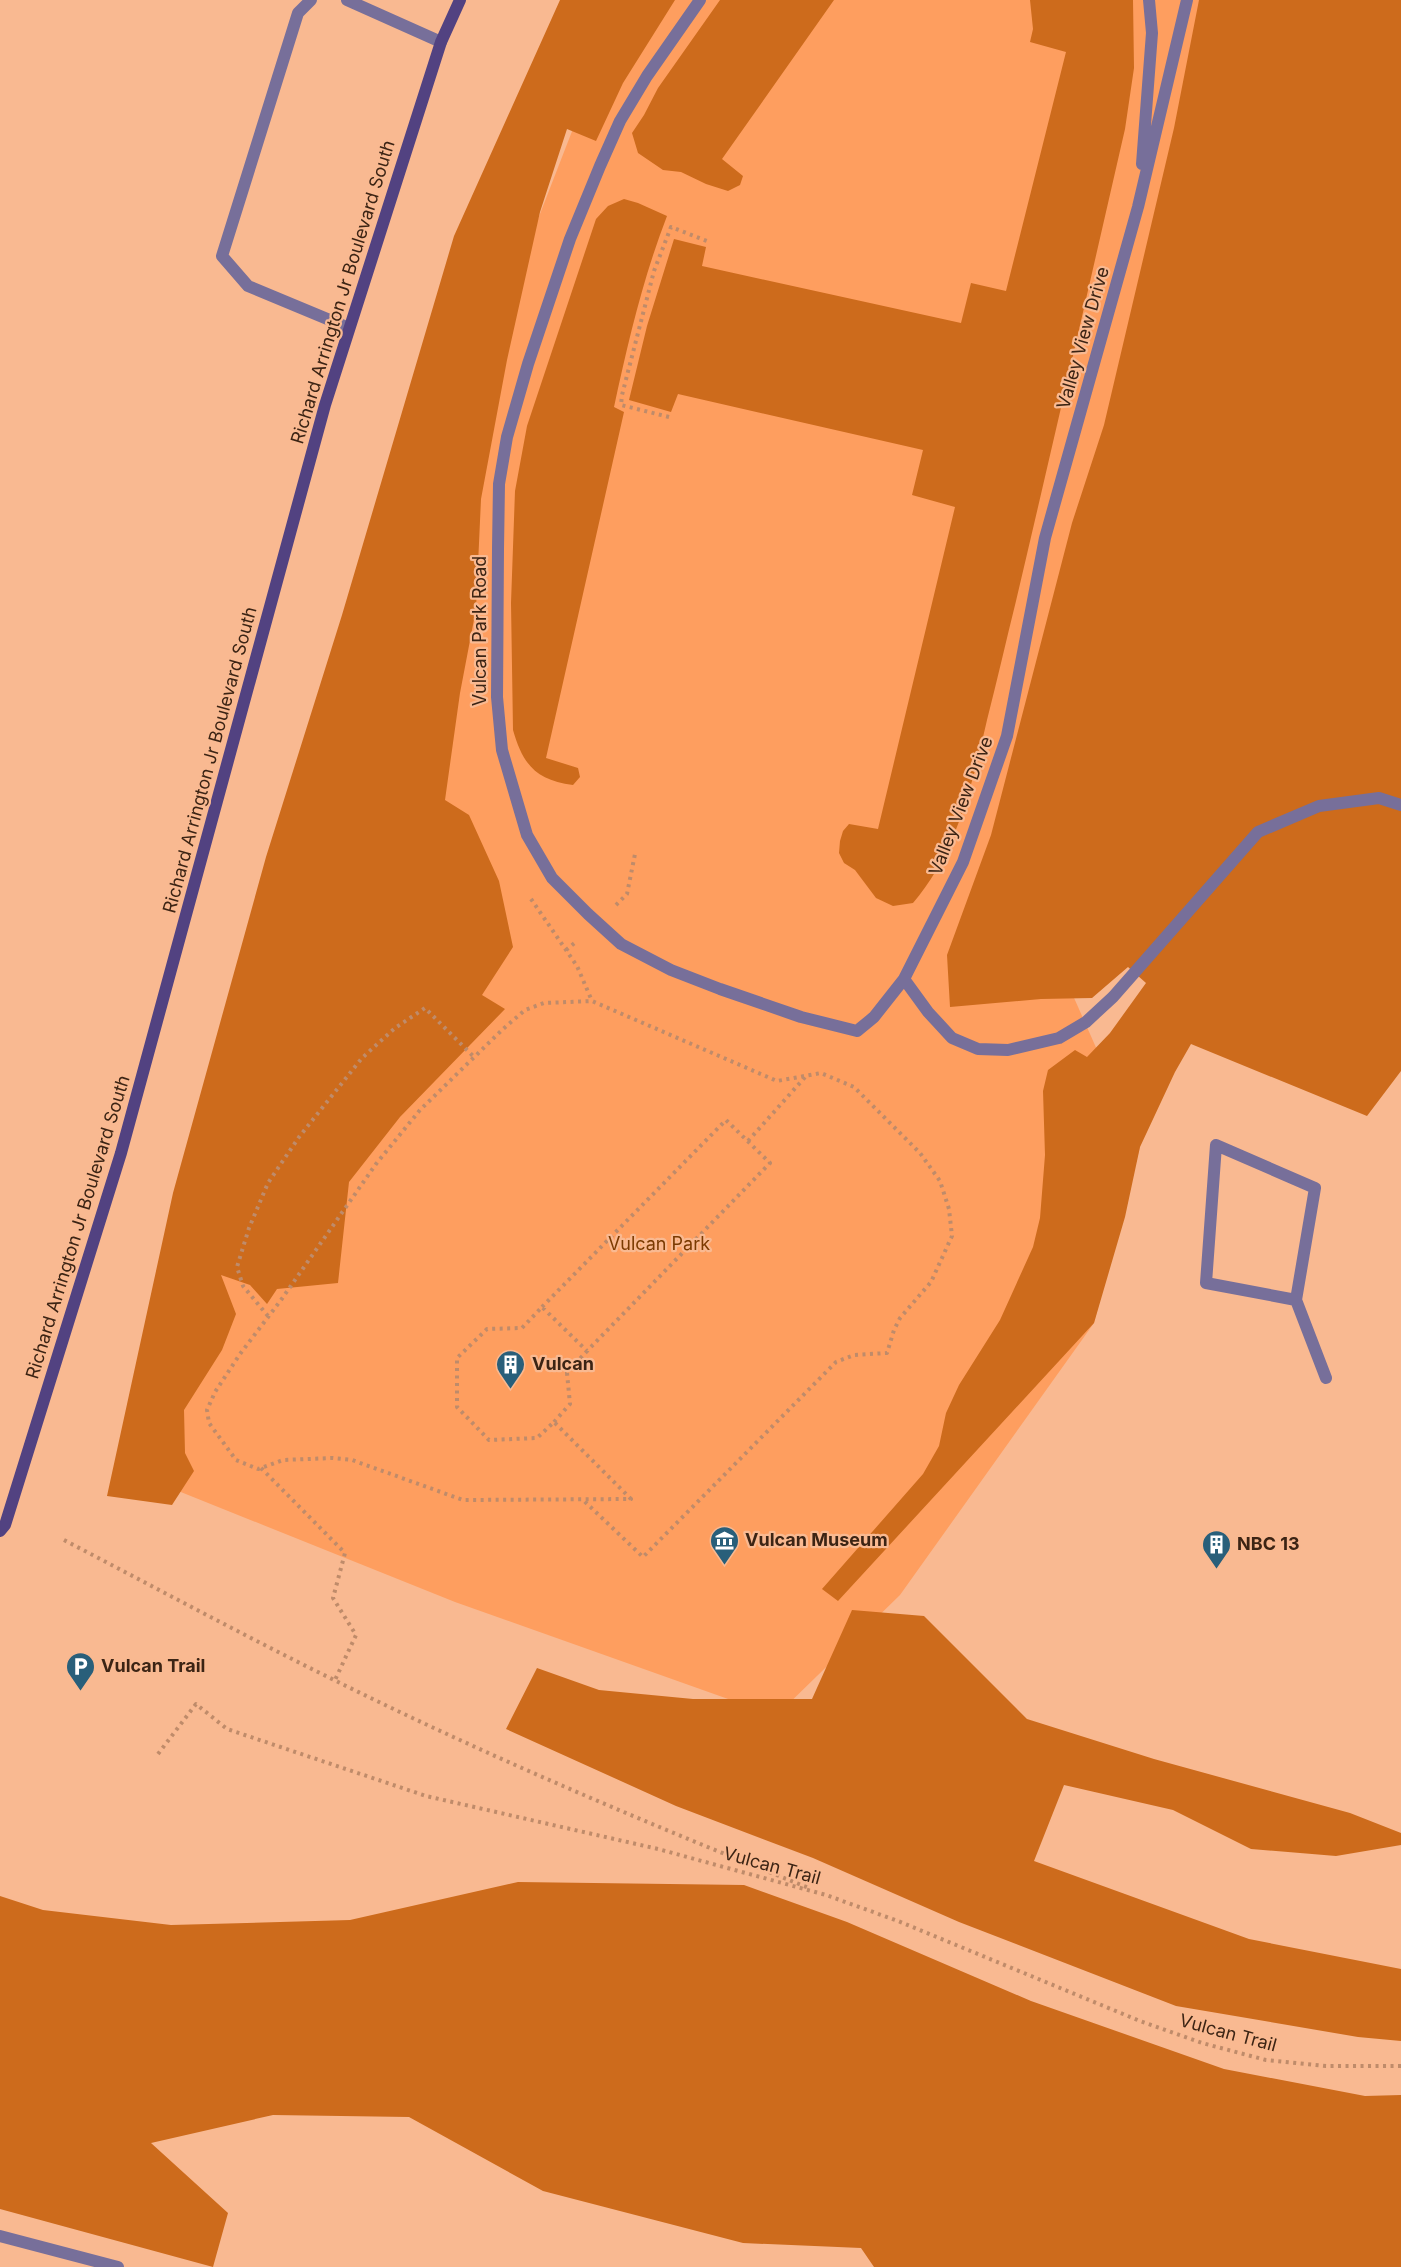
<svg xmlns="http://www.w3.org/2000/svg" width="1401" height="2267" font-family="Inter,sans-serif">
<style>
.green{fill:#fe9e5f}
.forest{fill:#cd6b1c}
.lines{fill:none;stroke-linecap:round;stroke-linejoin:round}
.path{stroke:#bf8b6a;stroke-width:4;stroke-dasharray:3 4.5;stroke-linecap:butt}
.lane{stroke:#776f9a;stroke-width:12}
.street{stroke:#776f9a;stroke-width:12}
.secondary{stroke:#524281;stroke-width:12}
.labels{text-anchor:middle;stroke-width:4.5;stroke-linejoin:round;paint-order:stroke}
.street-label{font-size:18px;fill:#3c2414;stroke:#f9b991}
.park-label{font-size:18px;fill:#7b3a01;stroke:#f9b991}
.poi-label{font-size:18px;font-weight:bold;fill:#3c2414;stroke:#f9b991;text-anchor:start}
</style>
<rect width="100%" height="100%" fill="#f9b991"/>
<path class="green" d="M653,0H1253L1071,991L1140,1147L1094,1323L900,1595L776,1716L455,1602L141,1476L459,423L576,121Z"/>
<path class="forest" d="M560,0H675L623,83L596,141L567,129L540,212L507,360L481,499L476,609L460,693L445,800L469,815L499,881L513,947L482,995L505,1009L400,1117L349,1182L338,1283L277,1289L267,1304L250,1285L221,1275L236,1314L222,1350L184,1410L185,1453L194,1471L172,1505L107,1496L173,1193L266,857L342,615L454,236Z
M720,0H834L722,159L743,176L740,185L728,191L706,184L681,172L663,170L638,153L632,133L644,115L658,88Z
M1030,0H1133L1134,68L1125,129C1089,286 1053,444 1016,601C1006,641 997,681 987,720C972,785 957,852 913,903L893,906L876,898L855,870L844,863L839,853L840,841L843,831L849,824L878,829L955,507L912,495L923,450L678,394L671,412L629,400L647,326L674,239L706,247L702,266L961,323L971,283L1006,291L1066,52L1030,42L1033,29Z
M1199,0H1401V1071L1367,1116L1191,1044L1175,1072L1140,1147L1125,1217L1094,1323L838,1601L822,1589L923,1474L939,1446L946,1413L959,1385L1000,1320L1033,1247L1040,1218L1045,1155L1043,1091L1048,1070L1075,1050L1087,1057L1110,1033L1146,983L1128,967L1092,998L1041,999L950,1007L947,955L991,835L1072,523L1104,425L1174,128Z
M624,199L638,203L667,216C643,278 628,342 614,407L624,412L546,758L578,768L580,777L573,785C536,780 523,765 513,730L511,603L515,491L527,426L596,219L608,206Z
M852,1610L924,1616L1027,1719L1154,1759L1350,1813L1401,1833V1845L1336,1856L1251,1849L1173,1810L1064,1785L1034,1861L1249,1939L1401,1969V2041L1358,2037L1176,2006L959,1922L813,1858L676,1806L506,1729L537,1668L599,1690L693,1699H812Z
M518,1882L744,1885L847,1922L1031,2001L1224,2069L1365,2096L1401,2095V2267H874L861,2248L743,2243L543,2191L409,2117L273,2115L151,2143L228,2213L213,2267L0,2209V1896L43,1910L171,1925L350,1920Z"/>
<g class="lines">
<path class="path" d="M669,417L621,405L622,395L654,271L671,227L707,241
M531,899L577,966L592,1001
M616,905L627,894L635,854
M566,950L577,941
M748,1141L807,1075
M542,1307L726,1120L770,1163L587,1351L542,1307L522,1328L487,1329L457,1358V1407L489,1440L537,1438L554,1422L631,1499L463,1500L352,1460L333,1458L283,1460L258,1469L236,1460L209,1423L207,1410L215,1392L240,1354L281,1300L376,1164L420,1110L503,1029L525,1010L544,1003L592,1001L777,1081L821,1073L854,1087L920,1153L940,1181L949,1209L952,1236L931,1282L900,1318L894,1330L887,1353L854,1355L836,1362L643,1557L582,1499
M268,1316L243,1286L237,1267L249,1228L268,1183L299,1137L362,1058L395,1028L425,1008L473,1056
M554,1422L570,1404L567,1373L587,1351
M261,1468L345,1553L333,1598L356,1635L335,1680
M64,1540C154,1587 243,1635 334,1680C489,1757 649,1824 809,1888
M158,1754L196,1704L227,1729L426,1796L658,1849L826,1895L898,1921L1140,2021L1202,2043L1266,2060L1326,2066H1401"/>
<path class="lane" d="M311,0L298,13L222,256L248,286L349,328
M347,0L441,42
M1296,1300L1206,1283L1216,1145L1315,1188L1296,1300L1326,1378"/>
<path class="street" d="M700,0L647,76L620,121L600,166L570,239L528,364L507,437L499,484L498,549L497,697L502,750L527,835L552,878L588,914L621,944L671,970L720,989L801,1017L857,1031L874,1017L904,979L963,862L1007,736L1045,538L1138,207L1187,0
M1142,164L1152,33L1149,0
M904,979L928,1012L952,1038L978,1049L1008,1050L1059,1038L1086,1022L1113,997L1258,832L1319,806L1379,798L1401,805
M0,2236L118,2267"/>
<path class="secondary" d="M0,1531L5,1525L121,1153L325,405L441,42L460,0"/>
</g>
<defs>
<symbol id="building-pin" viewBox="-11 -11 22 30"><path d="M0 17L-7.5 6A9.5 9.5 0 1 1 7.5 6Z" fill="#295f7a" stroke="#f9b991"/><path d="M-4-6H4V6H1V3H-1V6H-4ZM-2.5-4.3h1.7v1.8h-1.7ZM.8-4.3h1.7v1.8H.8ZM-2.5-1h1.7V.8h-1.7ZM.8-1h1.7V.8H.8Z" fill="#fff"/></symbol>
<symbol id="museum-pin" viewBox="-11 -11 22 30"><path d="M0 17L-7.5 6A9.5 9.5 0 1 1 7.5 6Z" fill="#295f7a" stroke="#f9b991"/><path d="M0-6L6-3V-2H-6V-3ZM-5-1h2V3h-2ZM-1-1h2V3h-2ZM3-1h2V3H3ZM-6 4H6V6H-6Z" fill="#fff"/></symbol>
<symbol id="parking-pin" viewBox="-11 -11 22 30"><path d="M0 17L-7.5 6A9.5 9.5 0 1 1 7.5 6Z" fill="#295f7a" stroke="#f9b991"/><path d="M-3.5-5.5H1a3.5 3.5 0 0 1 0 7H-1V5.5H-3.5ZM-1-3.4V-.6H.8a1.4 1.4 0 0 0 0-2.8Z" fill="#fff"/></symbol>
</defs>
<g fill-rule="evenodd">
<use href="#building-pin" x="494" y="1348" width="33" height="45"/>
<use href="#museum-pin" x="708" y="1524" width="33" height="45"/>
<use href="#building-pin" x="1200" y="1528" width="33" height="45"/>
<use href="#parking-pin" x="64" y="1650" width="33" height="45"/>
</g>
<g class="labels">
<g class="street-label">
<text transform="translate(343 292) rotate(-73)" y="6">Richard Arrington Jr Boulevard South</text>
<text transform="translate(1083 338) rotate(-74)" y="6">Valley View Drive</text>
<text transform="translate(480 631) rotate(-90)" y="6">Vulcan Park Road</text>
<text transform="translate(210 760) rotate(-75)" y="6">Richard Arrington Jr Boulevard South</text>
<text transform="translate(961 806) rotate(-69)" y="6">Valley View Drive</text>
<text transform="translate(78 1227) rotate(-73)" y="6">Richard Arrington Jr Boulevard South</text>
<text transform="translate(772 1866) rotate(15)" y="6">Vulcan Trail</text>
<text transform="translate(1228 2033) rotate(15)" y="6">Vulcan Trail</text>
</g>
<g class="park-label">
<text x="659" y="1250">Vulcan Park</text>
</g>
<g class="poi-label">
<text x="532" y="1370">Vulcan</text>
<text x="745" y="1546">Vulcan Museum</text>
<text x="1237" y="1550">NBC 13</text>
<text x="101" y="1672">Vulcan Trail</text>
</g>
</g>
</svg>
